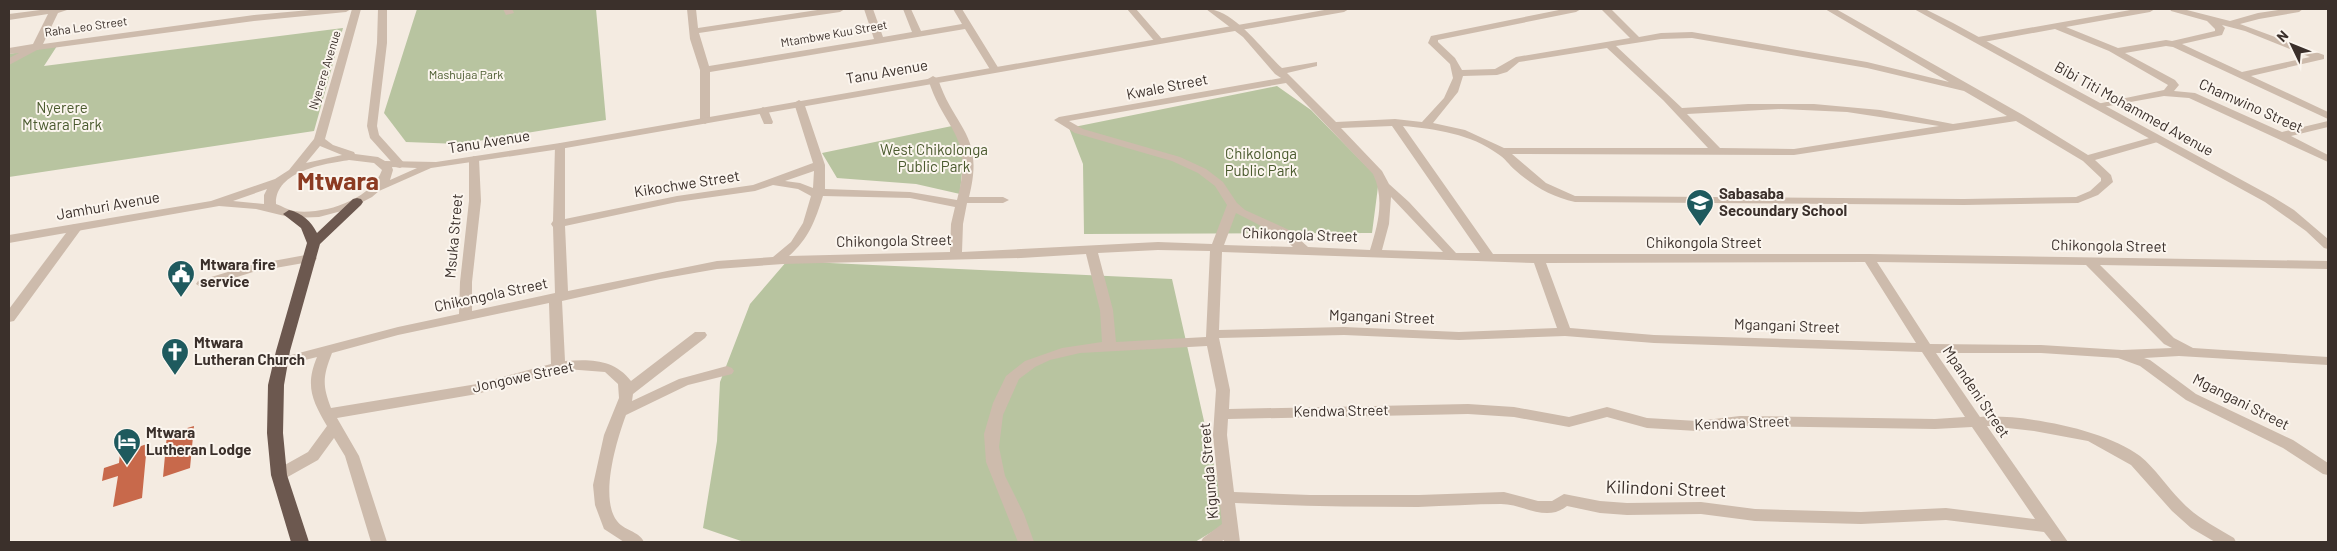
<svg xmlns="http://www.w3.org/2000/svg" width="2337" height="551" font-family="Barlow,sans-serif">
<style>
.green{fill:#b8c4a0}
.building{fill:#c8694b}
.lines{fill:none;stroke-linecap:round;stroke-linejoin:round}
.minor{fill:#cdbbac;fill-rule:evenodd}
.tertiary{fill:#cdbbac;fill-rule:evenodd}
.trunk{fill:#6c584f;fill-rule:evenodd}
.labels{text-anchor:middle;stroke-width:4;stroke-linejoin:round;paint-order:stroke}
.far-street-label{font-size:12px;fill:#3b302b;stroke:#fbf5ee}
.far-park-label{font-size:12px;fill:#4a5a2e;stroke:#fbf5ee}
.street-label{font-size:15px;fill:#3b302b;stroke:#fbf5ee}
.park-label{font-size:15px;fill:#4a5a2e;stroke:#fbf5ee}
.poi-label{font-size:15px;font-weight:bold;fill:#3b302b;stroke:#fbf5ee;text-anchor:start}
.near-street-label{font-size:18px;fill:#3b302b;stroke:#fbf5ee}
.town-label{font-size:25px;font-weight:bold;fill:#8c3b22;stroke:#fbf5ee}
</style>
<rect width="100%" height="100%" fill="#f4ebe1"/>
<path class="green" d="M417,9H596L606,120L460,144L406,142L384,113Z
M343,28L314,131L9,177V54L57,46L44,66Z
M1277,86L1311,110L1379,179L1372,233L1084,234L1083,164L1069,128Z
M952,126L964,149L960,194L916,184L837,178L822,153Z
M787,261L1172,279L1227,523L1195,542H744L703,528L717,441L720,382L750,304Z"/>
<path class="building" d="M194,426L190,468L163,477L167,434Z
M147,444L142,498L113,507L118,476L102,481L104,468L119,463L120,453Z"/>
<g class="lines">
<path class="minor" d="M48,9H70L58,13L43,44L254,15L321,9H351L346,12L254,21L37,50L9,65V58L19,53L9,54V48L33,44L48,14L9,20V14Z
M378,9H387V43L377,126L379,135L406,165L400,168L396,167L370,138L367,126L377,43Z
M503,9H512L514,13L506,15Z
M687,9H696L698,28L824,9H845L840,12L699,33L709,66L874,39L864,9H873L883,37L912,32L903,9H911L921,31L962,24L953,9H962L999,69L997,71H991L965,29L710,72V121L705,124L700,121V70L690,39Z
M1127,9H1136L1162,39V43H1156Z
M1206,9C1234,9 1262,50 1282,68L1317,62V66L1287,73L1336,122L1395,119L1422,122L1444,98L1453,78L1450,64L1428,43L1431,36L1564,9H1581L1576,12L1438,40V42L1455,58L1462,70L1495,69L1516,57L1630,38L1601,9H1611L1639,37L1661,33L1692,32L1867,62L1949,82L1825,9H1836L2023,115L2088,155L2153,137H2161L2162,139L2161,141L2095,160L2111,175L2113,182L2098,195L2078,203L1964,205L1575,202C1552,197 1533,186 1515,170C1509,165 1505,158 1498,154C1471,134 1436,129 1403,126L1493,254H1869L2328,261V269L2100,265L2174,338L2193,348L2328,357V365L2179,356L2144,358L2150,360L2196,394L2293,440L2328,463V475L2323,474L2283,448L2186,400L2140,366L2118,358L2041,353H1936L1980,417C2024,414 2104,429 2140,456C2155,468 2167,487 2181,501C2196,517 2215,527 2234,538L2236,542H2215L2191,528L2172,511L2131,465L2088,441L2034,431L1990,426H1987L2068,542H2052L2044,532L1946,520L1861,524L1755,521L1701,514L1627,515L1600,513L1567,506C1546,523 1524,504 1501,504C1474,504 1446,506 1418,507C1357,507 1296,506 1235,503L1240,542H1224V540L1220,542H1201L1203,538L1222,524L1213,435L1216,390L1207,346L1080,353L1050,360L1035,367L1019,379L1003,415L999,447L1005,476L1024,514L1034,542H1018L986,462L984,434L993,403L1006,376L1025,361L1062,348L1102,342L1100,310L1086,254L1021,258L783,264L717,269L660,279L562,301L565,361C591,359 614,359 631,381L695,332H705L707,335L705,338L633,394L632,401L679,379L727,366L732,368L734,371L732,374L688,385L626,415C617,439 599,498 617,521C623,530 639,531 644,542H624L604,529L595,505L593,485L604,435L619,398L618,384L605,372L566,369L477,394L337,418L359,456L387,542H371L345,456L334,438L318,460L284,479L279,480L274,479L271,475L274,471L308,452L327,426C312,400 305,386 317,357L281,366L274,362L276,359L398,327L459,314L460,282L469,201V159L474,156L479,159L481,201L472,282V311L555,293L553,227L551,224L553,221L555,146L560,143L565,146V219L677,196L753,185L813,163L794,103L799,100L804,103L825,165V189L910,192L957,200C975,134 945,133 928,79L933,76L938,79C955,130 985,134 969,197H1003L1009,200L1003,203H967L963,224L962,252L1158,242L1212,244L1227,205L1215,186L1198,173L1172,161L1075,133L1054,120L1059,117L1281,78L1275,74L1243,37ZM1692,38L1867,68L1964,91L2007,116L1953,124L1880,110L1814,104H1748L1682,108L1616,46L1661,39ZM1607,48L1663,100L1708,148H1504L1465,130L1433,123L1458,92L1463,76L1497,75L1507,72L1519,62ZM1286,83L1373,174C1385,199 1378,225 1370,250L1308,247L1289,230L1245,210L1237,203L1223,182L1206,169L1180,157L1083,129L1069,121ZM1781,109L1847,112L1939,126L1794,149L1720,148L1687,114ZM2016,121L2083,161L2101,178V181L2090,191L2076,197L1964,199L1575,196L1546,183L1512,154L1794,155ZM1392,126L1480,253H1456L1409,202L1389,184L1382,171L1341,128ZM814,171L813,188L800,183L785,181ZM773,185L798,189L811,196L803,223L791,242L773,257L717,261L568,291L565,226L677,202L755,191ZM823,196L910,198L955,207L951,224L950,252L789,256C809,238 815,221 823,196ZM1391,197L1443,252L1382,250L1389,224ZM1236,213L1281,236L1293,247L1224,245ZM1158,250L1210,251L1206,337L1116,342L1113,310L1098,253ZM1222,252L1534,263L1557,328L1459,332L1344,327L1219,330ZM1865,262L1916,343L1654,335L1570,328L1546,263ZM1877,262L2086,265L2164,344L2172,348L2122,350L2041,345L1930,344ZM549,303L551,364L477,384L331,408C322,385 323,376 332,353L398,335ZM1344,335L1459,340L1565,336L1654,343L1922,352L1965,417L1935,419L1740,416L1697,421L1647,418L1607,407L1569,417L1514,407L1468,404L1229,409L1230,390L1219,338ZM1468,414L1514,417L1569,427L1607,417L1647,428L1697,431L1740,426L1935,429L1972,427L2035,519L1946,508L1861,512L1755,509L1701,502L1627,503L1600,501L1564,494L1552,501H1538L1504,492L1419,495H1310L1234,492L1227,435L1228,419Z
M2136,9H2155L2150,12L2066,27L2118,48L2166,40L2172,41L2215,31V29L2207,21L2171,11L2170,9H2183L2230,21L2258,13L2285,9H2303L2299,12L2259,19L2240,24L2324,55V59L2251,76L2328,112V119L2173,47L2166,46L2125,53L2175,80L2179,85L2174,91L2195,93L2282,132L2328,121V127L2291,136L2328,155V162L2189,98L2164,96L2097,108V104L2164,90L2168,85L2109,51L2055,29L1978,43L1973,40L1978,37ZM2222,25L2245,31L2310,57L2242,72L2182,44L2222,35L2225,28Z
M763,107L768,110L773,122L772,124H764L758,110Z
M76,224L82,228L14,321L9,322V309L72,225Z
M311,254L317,258L315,261L253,272L202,288L196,284L198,281L251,265Z"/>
<path class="tertiary" d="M352,9H361L325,139L333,145L354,152L355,154L378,157L385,161L436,162L560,143L1330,9H1349L1344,12L560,149L431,168L379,191L372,197L349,209L319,217L293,218L256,209L219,206L9,243V235L211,201L275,179L289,170L314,139ZM320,146L342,155L306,163ZM349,160L374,163L382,170C371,200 324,215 294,211C288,210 282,206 276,204C275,171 324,164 349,160ZM392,167L417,168L390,180L393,170ZM267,189L264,195V204L233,201Z
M1914,9H1925L1953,23L2273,197L2294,210L2328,239V249L2324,248L2306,231L2265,202Z"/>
<path class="trunk" d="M357,198L361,199L363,202L361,205L320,244L290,351L284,385L283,433L287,475L309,542H291L271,475L267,433L268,385L276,351L307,243L301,228L283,214L289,210C302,213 311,221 317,233L353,199Z"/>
</g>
<defs>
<symbol id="school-pin" viewBox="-11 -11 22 30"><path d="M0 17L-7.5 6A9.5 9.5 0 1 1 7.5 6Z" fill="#1f5a5e" stroke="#fbf5ee"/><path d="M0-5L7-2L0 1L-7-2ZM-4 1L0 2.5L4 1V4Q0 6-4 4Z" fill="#fff"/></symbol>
<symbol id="civic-pin" viewBox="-11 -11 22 30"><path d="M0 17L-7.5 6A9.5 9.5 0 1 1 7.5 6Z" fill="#1f5a5e" stroke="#fbf5ee"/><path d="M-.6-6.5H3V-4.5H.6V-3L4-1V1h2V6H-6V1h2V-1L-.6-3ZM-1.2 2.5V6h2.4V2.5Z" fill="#fff"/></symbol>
<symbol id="church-pin" viewBox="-11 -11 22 30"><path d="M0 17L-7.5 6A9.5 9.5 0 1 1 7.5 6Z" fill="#1f5a5e" stroke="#fbf5ee"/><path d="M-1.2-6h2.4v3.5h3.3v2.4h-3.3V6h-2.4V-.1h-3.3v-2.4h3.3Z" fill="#fff"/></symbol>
<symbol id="hotel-pin" viewBox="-11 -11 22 30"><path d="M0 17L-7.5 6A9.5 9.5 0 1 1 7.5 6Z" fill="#1f5a5e" stroke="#fbf5ee"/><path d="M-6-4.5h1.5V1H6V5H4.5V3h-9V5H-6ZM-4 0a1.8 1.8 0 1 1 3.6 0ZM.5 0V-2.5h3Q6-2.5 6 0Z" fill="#fff"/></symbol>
</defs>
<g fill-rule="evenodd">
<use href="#school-pin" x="1684" y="187" width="32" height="43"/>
<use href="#civic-pin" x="165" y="258" width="32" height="43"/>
<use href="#church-pin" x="159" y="336" width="32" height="43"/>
<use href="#hotel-pin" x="111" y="426" width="32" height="43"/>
</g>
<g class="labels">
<g class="far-street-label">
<text transform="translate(86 27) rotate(-8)" y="4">Raha Leo Street</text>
<text transform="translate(834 34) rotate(-10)" y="4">Mtambwe Kuu Street</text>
<text transform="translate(325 70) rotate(-73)" y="4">Nyerere Avenue</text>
</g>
<g class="far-park-label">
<text x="466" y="79">Mashujaa Park</text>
</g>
<g class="street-label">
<text transform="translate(887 72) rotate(-10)" y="5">Tanu Avenue</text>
<text transform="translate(1167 87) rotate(-11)" y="5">Kwale Street</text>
<text transform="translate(2251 106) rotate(24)" y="5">Chamwino Street</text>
<text transform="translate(2134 109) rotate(29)" y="5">Bibi Titi Mohammed Avenue</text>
<text transform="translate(489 142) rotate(-9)" y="5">Tanu Avenue</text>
<text transform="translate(687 184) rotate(-9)" y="5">Kikochwe Street</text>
<text transform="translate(108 206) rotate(-10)" y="5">Jamhuri Avenue</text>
<text transform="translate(1300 235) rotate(2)" y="5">Chikongola Street</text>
<text transform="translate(454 236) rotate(-85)" y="5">Msuka Street</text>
<text transform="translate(894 241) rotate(-1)" y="5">Chikongola Street</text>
<text x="1704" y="248">Chikongola Street</text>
<text transform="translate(2109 246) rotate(1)" y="5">Chikongola Street</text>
<text transform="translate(491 295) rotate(-12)" y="5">Chikongola Street</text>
<text transform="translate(1382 317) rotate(2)" y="5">Mgangani Street</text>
<text transform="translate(1787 326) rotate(2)" y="5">Mgangani Street</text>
<text transform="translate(523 377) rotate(-12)" y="5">Jongowe Street</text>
<text transform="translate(1976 392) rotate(56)" y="5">Mpandeni Street</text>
<text transform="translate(2241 402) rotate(27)" y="5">Mgangani Street</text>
<text transform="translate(1341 411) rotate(-1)" y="5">Kendwa Street</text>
<text transform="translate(1742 423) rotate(-2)" y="5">Kendwa Street</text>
<text transform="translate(1209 471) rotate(-95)" y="5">Kigunda Street</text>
</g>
<g class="park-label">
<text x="62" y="113">Nyerere<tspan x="62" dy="17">Mtwara Park</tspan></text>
<text x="934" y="155">West Chikolonga<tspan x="934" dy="17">Public Park</tspan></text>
<text x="1261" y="159">Chikolonga<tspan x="1261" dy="17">Public Park</tspan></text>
</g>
<g class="poi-label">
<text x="1719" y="199">Sabasaba<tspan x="1719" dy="17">Secoundary School</tspan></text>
<text x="200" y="270">Mtwara fire<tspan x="200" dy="17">service</tspan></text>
<text x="194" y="348">Mtwara<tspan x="194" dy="17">Lutheran Church</tspan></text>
<text x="146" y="438">Mtwara<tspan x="146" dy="17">Lutheran Lodge</tspan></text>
</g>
<g class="near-street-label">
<text transform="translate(1666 489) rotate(2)" y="6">Kilindoni Street</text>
</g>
<g class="town-label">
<text x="338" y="190">Mtwara</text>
</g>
</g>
<rect width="2337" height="551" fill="none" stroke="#3b302b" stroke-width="20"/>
<g transform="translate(2292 45) rotate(313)" stroke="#fbf5ee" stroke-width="4" paint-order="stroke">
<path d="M0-4L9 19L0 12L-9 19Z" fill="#3b302b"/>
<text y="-8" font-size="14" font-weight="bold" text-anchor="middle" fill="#3b302b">N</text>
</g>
</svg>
